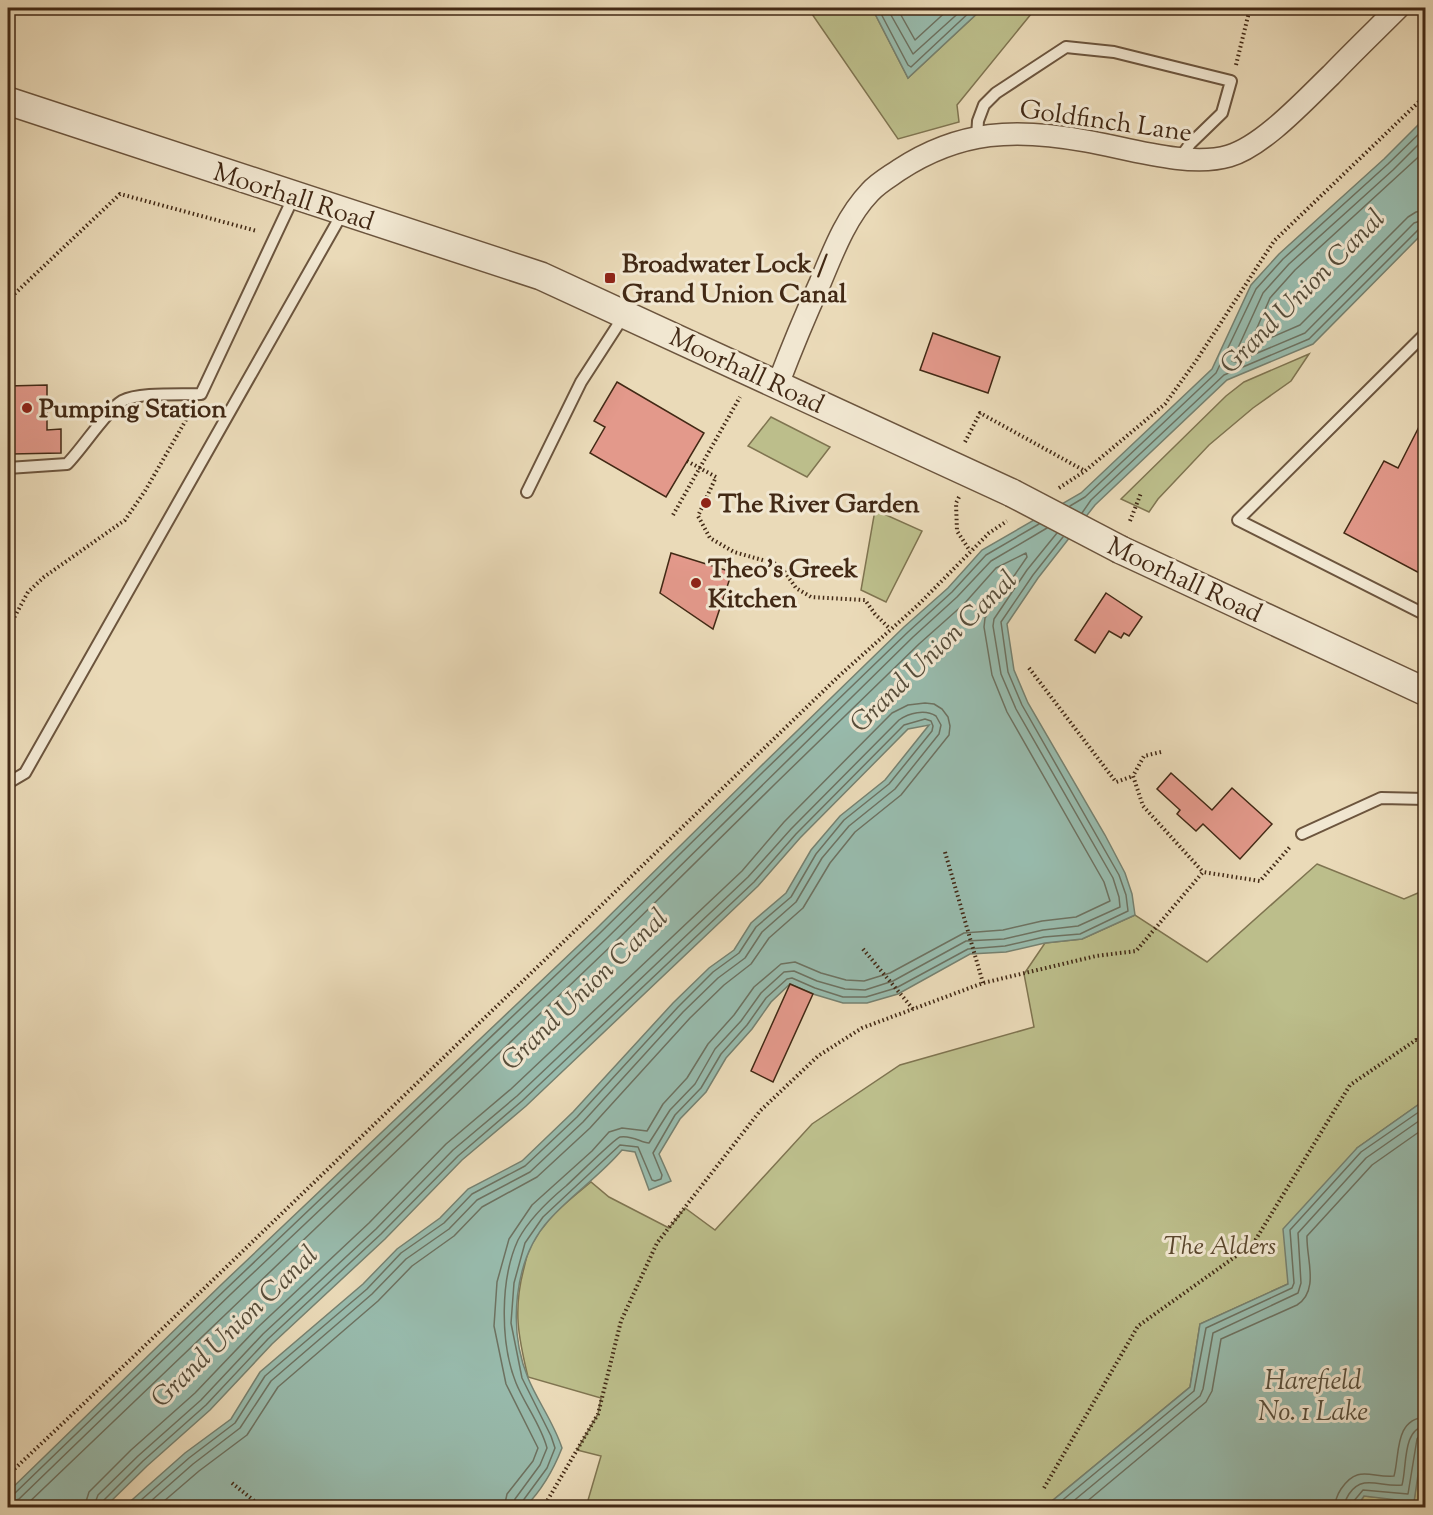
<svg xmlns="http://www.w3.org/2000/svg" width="1433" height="1515" font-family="'Sorts Mill Goudy',serif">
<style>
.green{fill:#bcbe8b;stroke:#7f7450;stroke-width:1.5}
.water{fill:#98bbad;stroke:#768170;stroke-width:1.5}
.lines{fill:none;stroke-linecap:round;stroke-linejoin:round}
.shore{stroke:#6d7261;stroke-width:1.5}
.building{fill:#e3998b;stroke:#422915;stroke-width:1.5}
.service-casing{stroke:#6c553e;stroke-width:14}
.minor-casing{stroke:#6c553e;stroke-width:24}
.tertiary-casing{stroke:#6c553e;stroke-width:30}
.path{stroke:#422915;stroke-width:4;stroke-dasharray:1.5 3;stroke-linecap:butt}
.service{stroke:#f1e7d1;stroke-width:10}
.minor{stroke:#f1e7d1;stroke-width:21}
.tertiary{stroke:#f1e7d1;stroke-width:27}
.tertiary-bridge-casing{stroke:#6c553e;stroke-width:30;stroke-linecap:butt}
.tertiary-bridge{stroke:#f1e7d1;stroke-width:27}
.poi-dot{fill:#8f2418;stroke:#f1e7d1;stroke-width:2}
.labels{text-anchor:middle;stroke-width:6;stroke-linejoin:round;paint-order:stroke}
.street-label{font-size:26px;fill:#422915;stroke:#f1e7d1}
.poi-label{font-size:26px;font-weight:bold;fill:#422915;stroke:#f1e7d1;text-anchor:start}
.park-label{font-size:26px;font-style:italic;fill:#5a472d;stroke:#f1e7d1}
.water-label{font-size:27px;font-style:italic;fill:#584e3b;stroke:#f1e7d1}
</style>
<rect width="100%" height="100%" fill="#eadab8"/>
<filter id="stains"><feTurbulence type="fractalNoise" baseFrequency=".00333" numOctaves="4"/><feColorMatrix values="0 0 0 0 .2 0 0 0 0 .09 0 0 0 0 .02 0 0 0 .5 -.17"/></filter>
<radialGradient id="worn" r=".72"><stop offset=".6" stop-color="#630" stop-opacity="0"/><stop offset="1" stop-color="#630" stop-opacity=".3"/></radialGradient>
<path class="green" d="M782,8H872L908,78L983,8H1036L957,105L959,122L898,139L812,14H786Z
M1309,354L1291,381L1253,408L1209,445L1158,499L1149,512L1121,499L1226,396L1244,382Z
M771,417L830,447L807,477L748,446Z
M875,510L922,531L886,602L861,590Z
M1317,864L1404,899L1425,890V1100L1357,1148L1288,1284L1200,1324L1190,1387L1047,1505L1040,1508L586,1507L601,1456L577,1450L598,1414L601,1398L528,1377C518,1336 513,1309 524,1268C526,1261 527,1252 531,1246C543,1220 569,1200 591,1182L609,1197L669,1228L685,1208L715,1230L812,1124L900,1065L1034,1027L1024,974L1045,943L1082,939L1135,915L1207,962Z
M1425,1420V1507L1356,1508L1364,1496L1414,1501Z"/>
<path class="water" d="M872,8H983L908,78Z
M1425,118V231L1313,344L1227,380L1095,505L1038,578L1007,624L1014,670L1028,703L1105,835L1125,873L1132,894L1135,915L1082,939L1045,943L1006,952L970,954L898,994L867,1003H843L813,994L790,984L771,1002L752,1029L726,1058L706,1092L680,1119L659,1154L671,1181L649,1190L635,1152L622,1150C600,1176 571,1195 549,1220C513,1260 508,1329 528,1378C538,1402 554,1423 562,1448C553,1471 542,1490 525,1507H124L185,1453L231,1419L260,1372L363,1284L397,1249L440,1218L468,1189L522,1161L573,1112L673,1003L709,968L734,950L751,923L786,893L811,850L840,816L885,780L929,725L908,729L800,838L758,886L526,1106L462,1160L385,1239L272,1344L210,1410L147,1466L105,1507L8,1508V1492L223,1283L596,929L759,768L904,627L948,588L982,550L1081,493L1212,369L1251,285L1279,254L1384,159Z
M1425,1100L1426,1420L1414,1502L1364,1496L1356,1508L1040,1507L1047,1505L1190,1387L1200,1324L1288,1284L1283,1229L1357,1148Z"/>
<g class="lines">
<path class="shore" d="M878,8L908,65L911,67L974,8
M887,8L913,54L964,8
M897,8L915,40L950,8
M1426,137L1393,170L1289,264L1263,293L1232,361L1236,362L1305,333L1414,223L1426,219
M1426,150L1295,270L1270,298L1250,344L1254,345L1300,325L1408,217L1416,212L1426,210
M1070,506L1085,497L1216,373L1256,289L1283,259L1388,164L1426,127
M1082,513L1091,500L1224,375L1309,339L1419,229L1426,227
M8,1495L14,1494L227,1288L600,933L763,772L908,632L952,592L986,555L1039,524
M8,1503L19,1499L232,1293L606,939L913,637L957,597L991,561L1047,528
M23,1508L612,945L775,784L919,644L964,604L996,568L1026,553L1027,557L985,618L984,627L992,675L1007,712L1104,882L1110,901L1076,917L1042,921L1003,930L964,933L890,973L864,981L846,980L821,973L795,962L781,964L754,987L734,1015L708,1044L687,1078L663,1104L647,1131L622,1128L609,1132L592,1151L532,1205L509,1239L497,1282L494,1326L506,1384L538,1448L533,1461L507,1494L504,1508
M84,1508L89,1492L131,1450L195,1393L257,1328L369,1223L446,1144L511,1089L742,871L784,822L892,713L908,705L925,703L934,704L942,709L948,717L950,726L949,735L901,795L855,832L830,863L803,908L769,938L751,964L724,985L690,1018L590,1128L537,1177L482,1207L454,1236L412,1266L378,1301L278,1387L247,1435L199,1471L156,1508
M93,1508L98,1495L138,1456L201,1400L263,1334L376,1229L453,1150L517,1096L748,877L791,829L899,720C909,713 925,709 936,716L941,725L939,734L895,789L849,826L822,858L796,902L762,932L745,958L718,978L683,1012L583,1122L530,1172L477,1200L449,1229L406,1259L372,1294L271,1381L240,1428L193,1464L143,1508
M101,1508L103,1501L143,1461L206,1405L268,1339L381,1234L458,1156L522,1101L754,882L796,834L904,725L925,719L931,721L933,726L932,731L889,784L844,820L816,854L791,897L756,927L739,953L713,972L678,1007L577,1117L525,1166L472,1194L444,1223L401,1253L367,1289L265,1376L235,1423L189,1458L132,1508
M513,1508L515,1499L540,1465L547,1448C541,1425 525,1405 516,1383C500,1343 500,1279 518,1240C529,1219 548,1201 566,1186C574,1179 615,1138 620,1137C633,1135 641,1143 649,1143L670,1110L695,1084L715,1049L741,1021L761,993L784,972L794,971L817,981L845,989L865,990L893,981L966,941L1004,939L1043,930L1078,926L1120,907L1119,897L1113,878L1016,709L1001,674L993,626L994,619L1027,570L1057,533
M521,1508L522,1502L547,1468L555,1448L551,1436L522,1378L511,1323L514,1283L525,1243L543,1217L620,1145L638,1147L652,1180L655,1181L661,1179L662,1175L653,1153L675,1115L701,1088L721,1054L747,1025L766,998L787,979L792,978L815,988L843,997H866L896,988L968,949L1005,946L1044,937L1080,934L1128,911L1126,895L1119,875L1022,705L1008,672L1001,622L1033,575L1063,537
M1053,1508L1194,1391L1206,1328L1292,1288L1294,1283L1290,1230L1361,1152L1426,1107
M1065,1508L1200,1396L1203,1389L1213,1333L1298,1293L1301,1283L1298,1233L1366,1158L1426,1116
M1079,1508L1206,1402L1212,1391L1221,1339L1297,1305C1320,1290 1306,1258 1307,1236L1372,1165L1426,1127
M1335,1508C1335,1500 1337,1495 1341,1489C1358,1464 1371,1478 1394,1476C1400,1454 1394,1419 1426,1417
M1344,1508C1344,1502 1346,1499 1349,1494C1363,1473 1382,1488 1402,1485C1407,1468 1402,1428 1426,1426
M1351,1508L1353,1502L1363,1490L1408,1494L1417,1439L1420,1435L1426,1434"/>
</g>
<path class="building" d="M933,333L1000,357L988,393L920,370Z
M617,382L704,433L666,497L590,453L605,427L594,421Z
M47,385V430L61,429V453L11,454V439H8V386Z
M1425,415V576L1344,533L1384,461L1398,468Z
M671,553L732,572L713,629L660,593Z
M1106,593L1142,617L1129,636L1124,633L1121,638L1109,631L1095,653L1075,640Z
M1171,773L1212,810L1232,788L1272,824L1240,859L1203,824L1196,831L1177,814L1180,810L1157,789Z
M790,984L813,994L773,1082L751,1071Z"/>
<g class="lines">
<defs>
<path id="service" d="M977,137L978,121L984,105L996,93L1066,47L1114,52L1231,81L1222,113L1190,144L1180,158
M1426,333L1238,520L1426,615
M8,468L67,464C82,449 107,410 122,401C140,392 180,395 201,394L294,196
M527,492L581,382L625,314
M8,783L25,773L343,212
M1302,834L1381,798L1426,799"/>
<path id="minor" d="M778,384C791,350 805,316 820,283C833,252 846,217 870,192C878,183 889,177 899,170C960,130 1016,128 1086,141C1127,148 1189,168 1229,156C1263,146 1305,100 1331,75C1353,52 1376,30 1398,8"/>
<path id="tertiary" d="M8,101L541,276L1012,493
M1121,550L1426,692"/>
</defs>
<use href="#service" class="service-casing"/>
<use href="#minor" class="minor-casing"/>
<use href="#tertiary" class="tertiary-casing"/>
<path class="path" d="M1236,65L1250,8
M8,300L120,194L257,231
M965,442L980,413L1085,471
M687,461L716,477L698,516L710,538L734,552L780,565L796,588L811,597L865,600L875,614L890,629
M1059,488L1085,471L1165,404L1196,361L1274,241L1426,95
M959,497L956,503L957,531L970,551
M673,515L740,397
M1130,521L1141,493
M8,629L28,592L44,577L125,520L145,491L190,413
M1029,668L1116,782L1133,776
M1161,752L1144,756L1133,776L1143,806L1203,872
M945,852L983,983
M863,949L913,1009
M8,1475L132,1358L839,676L918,605L989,533L1007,521
M232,1483L263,1508
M1044,1488L1138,1326L1253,1244L1350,1085L1416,1040L1426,1046
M543,1508L598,1414L621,1321L657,1243L760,1111L818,1056L862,1028L983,983L1096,956L1136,951L1203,872L1260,881L1290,847"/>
<use href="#service" class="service"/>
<use href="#minor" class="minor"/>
<use href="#tertiary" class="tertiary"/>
<defs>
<path id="tertiary-bridge" d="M1012,493L1121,550"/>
</defs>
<use href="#tertiary-bridge" class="tertiary-bridge-casing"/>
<use href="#tertiary-bridge" class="tertiary-bridge"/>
</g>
<g class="poi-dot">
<rect x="604" y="272" width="12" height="12" rx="3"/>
<circle cx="27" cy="408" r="6"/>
<circle cx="706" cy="503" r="6"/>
<circle cx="696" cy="583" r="6"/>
</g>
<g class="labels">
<g class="street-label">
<text transform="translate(1106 120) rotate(8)" y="9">Goldfinch Lane</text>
<text transform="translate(294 196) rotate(18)" y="9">Moorhall Road</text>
<text transform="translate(747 370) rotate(25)" y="9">Moorhall Road</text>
<text transform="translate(1185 579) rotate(25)" y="9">Moorhall Road</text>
</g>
<g class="poi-label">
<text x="622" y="272">Broadwater Lock /<tspan x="622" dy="30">Grand Union Canal</tspan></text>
<text x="39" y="417">Pumping Station</text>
<text x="718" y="512">The River Garden</text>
<text x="708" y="577">Theo's Greek<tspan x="708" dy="30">Kitchen</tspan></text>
</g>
<g class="park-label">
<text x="1220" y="1254">The Alders</text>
</g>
<g class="water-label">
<text transform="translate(1302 291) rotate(-45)" y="9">Grand Union Canal</text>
<text transform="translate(933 651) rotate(-44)" y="9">Grand Union Canal</text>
<text transform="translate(584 989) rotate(-44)" y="9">Grand Union Canal</text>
<text transform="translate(234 1326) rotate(-44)" y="9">Grand Union Canal</text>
<text x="1313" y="1389">Harefield<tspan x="1313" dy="31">No. 1 Lake</tspan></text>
</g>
</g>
<rect width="1433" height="1515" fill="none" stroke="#eadab8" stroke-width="30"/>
<rect x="9" y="9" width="1415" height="1497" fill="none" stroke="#422915" stroke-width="3"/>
<rect x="15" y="15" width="1403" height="1485" fill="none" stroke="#422915" stroke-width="1.5"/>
<rect width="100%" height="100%" filter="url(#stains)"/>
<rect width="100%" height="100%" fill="url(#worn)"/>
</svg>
